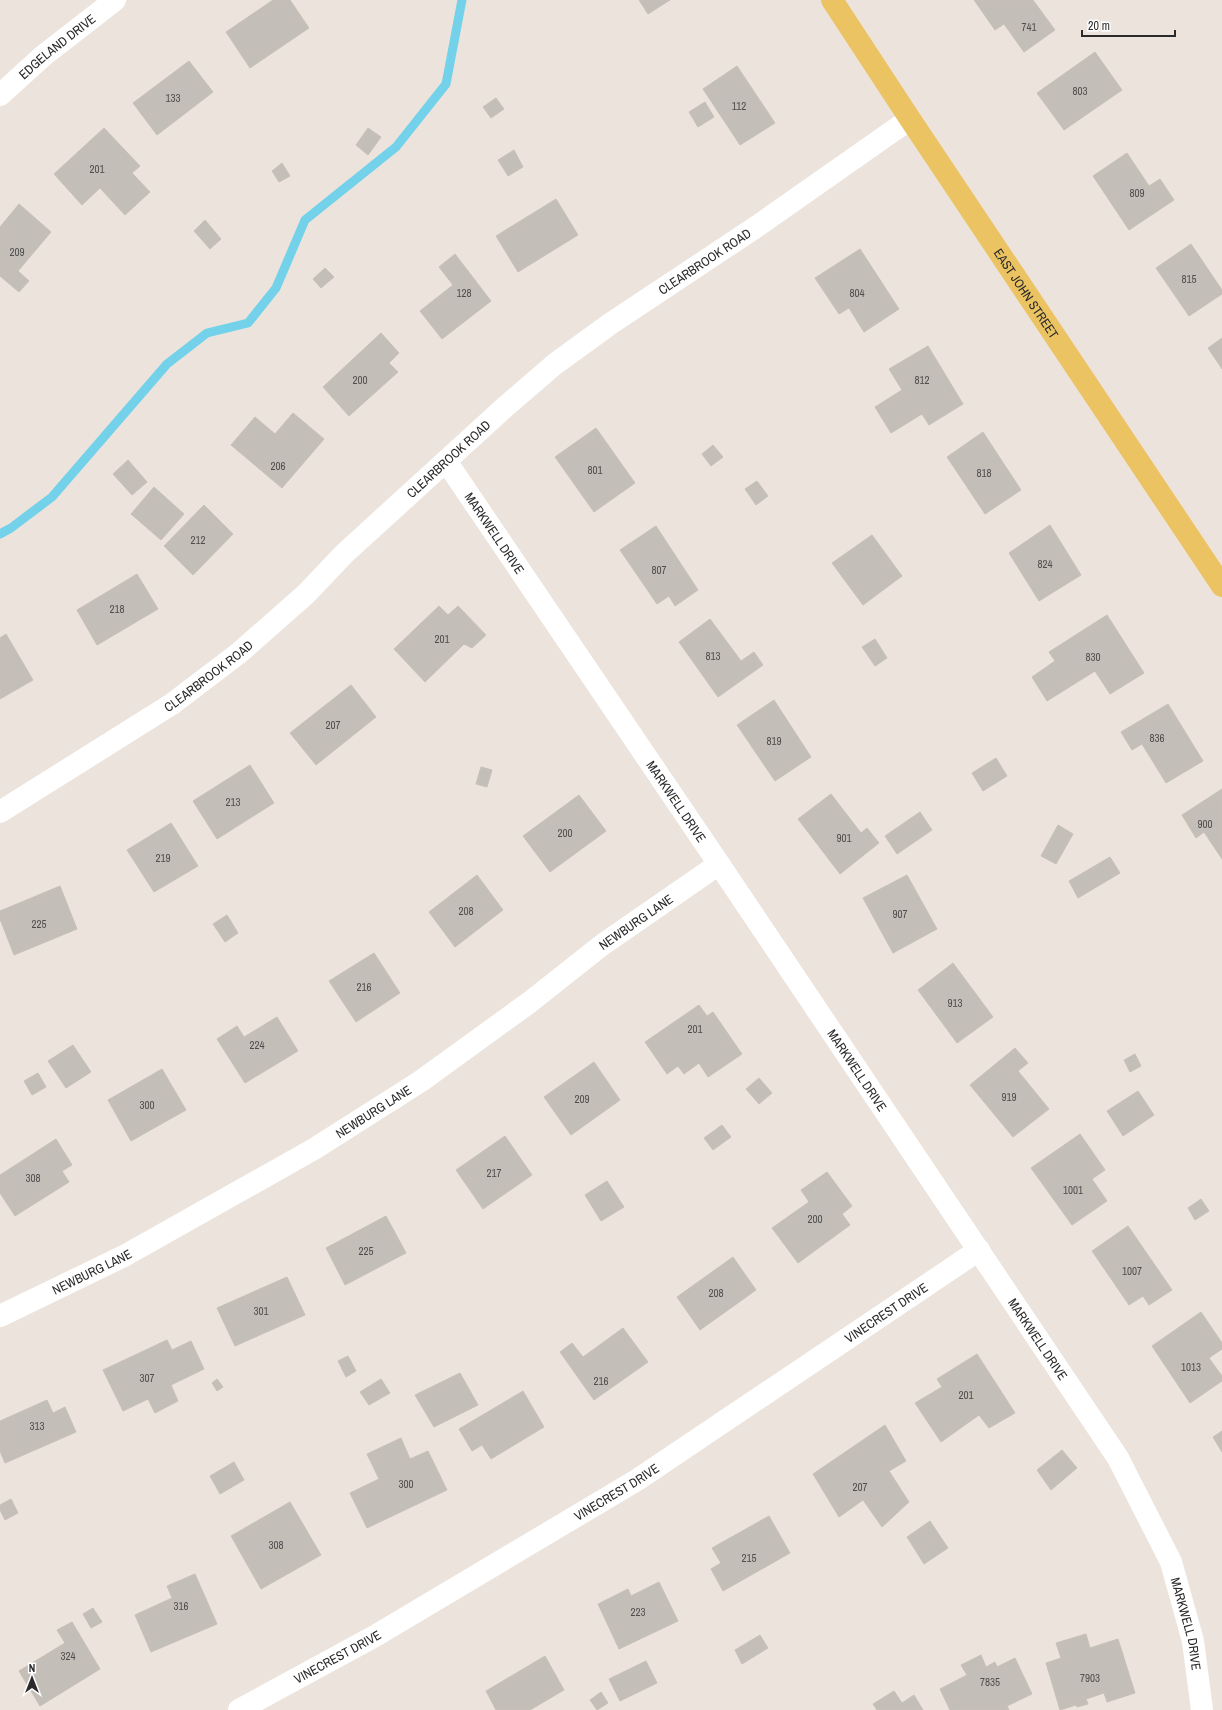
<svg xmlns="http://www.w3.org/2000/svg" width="1222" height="1710" font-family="'Archivo Narrow',sans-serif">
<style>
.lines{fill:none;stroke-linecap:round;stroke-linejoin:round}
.stream{stroke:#73d2ea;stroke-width:9}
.building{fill:#c4beb9;stroke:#c7c0b6}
.minor{stroke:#fff;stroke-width:22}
.major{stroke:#ebc362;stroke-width:22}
.labels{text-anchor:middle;stroke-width:4;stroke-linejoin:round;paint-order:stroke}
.number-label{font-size:11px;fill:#504f4e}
.street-label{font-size:13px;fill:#2a2a2a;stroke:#fff}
</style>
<rect width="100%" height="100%" fill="#ece4dc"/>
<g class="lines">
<path class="stream" d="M0,534L11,528L52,497L167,364L207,333L248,323L276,288L305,220L396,147L446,84L462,0"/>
</g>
<path class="building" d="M273,0H290L309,28L250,68L226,32Z
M639,0H670L648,14Z
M974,0H1033L1055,30L1024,52L1004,24L995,30Z
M1095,52L1122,90L1064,130L1037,93Z
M189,61L213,92L157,135L133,103Z
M737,66L775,123L740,145L703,89Z
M496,98L504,109L491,118L483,107Z
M705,102L714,117L698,127L689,112Z
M104,128L140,166L132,173L150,192L125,215L100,188L82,205L54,174Z
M368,128L381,137L368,155L356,145Z
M514,150L523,167L508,176L498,160Z
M1127,153L1149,186L1160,179L1174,200L1129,230L1093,176Z
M282,163L290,176L279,182L272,171Z
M556,199L578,235L518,272L496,236Z
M19,204L51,232L18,271L29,281L19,292L0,276V227Z
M205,220L221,239L210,249L194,231Z
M1191,244L1222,290V294L1189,316L1156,268Z
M860,249L899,309L864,332L849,308L839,314L815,278Z
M455,254L491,301L442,339L420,311L453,285L439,267Z
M325,268L334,277L321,288L313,279Z
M381,333L399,353L389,363L398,372L349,416L323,387Z
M1222,338V369L1208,348Z
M928,346L963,404L929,425L922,414L891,433L875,407L902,390L889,369Z
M293,413L324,439L282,488L231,445L255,417L275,434Z
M596,428L635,483L594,512L555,457Z
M983,432L1021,490L985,514L947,457Z
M713,445L723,457L711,466L702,454Z
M128,460L147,482L132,495L113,474Z
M757,481L768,496L756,505L745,489Z
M154,487L184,514L161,540L131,514Z
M204,505L233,534L193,575L164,546Z
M1050,525L1081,575L1039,601L1009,553Z
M656,526L698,590L675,606L669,596L657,604L620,550Z
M872,535L902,576L863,605L832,563Z
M137,574L158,609L97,645L77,610Z
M439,606L448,615L458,606L486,635L472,648L464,644L425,682L394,649Z
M1107,615L1144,673L1110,694L1095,671L1047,701L1032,677L1055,661L1049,652Z
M710,619L741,661L754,652L763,665L718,697L679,642Z
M6,634L33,680L0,699V638Z
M875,639L887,658L875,666L862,647Z
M351,685L376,717L316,765L290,733Z
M774,700L811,757L775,781L737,725Z
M1168,704L1203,761L1166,783L1142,744L1132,750L1121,732Z
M996,758L1007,776L983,791L972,773Z
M250,765L274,803L217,839L193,801Z
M481,767L492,770L487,787L476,784Z
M1222,789V859L1204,832L1196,838L1182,815Z
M831,794L861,833L867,828L879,843L840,874L798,819Z
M579,795L606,831L550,872L523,836Z
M920,812L932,830L897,854L885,836Z
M171,823L198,866L154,892L127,850Z
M1058,825L1073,834L1056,864L1041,856Z
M1110,857L1120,873L1078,898L1069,881Z
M477,875L503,910L455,947L429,912Z
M907,875L937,929L893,953L863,898Z
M60,886L77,929L14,955L0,919V911Z
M227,915L238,933L225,942L213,924Z
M374,953L400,993L356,1022L329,981Z
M953,963L993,1017L957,1043L918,990Z
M699,1005L707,1016L713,1012L742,1054L708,1077L699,1063L684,1074L678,1066L667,1074L645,1042Z
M277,1017L298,1051L245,1083L217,1039L237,1026L244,1037Z
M73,1045L91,1072L66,1088L48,1061Z
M1015,1048L1028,1063L1018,1071L1049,1109L1013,1137L970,1085Z
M1135,1054L1141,1066L1130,1072L1124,1060Z
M594,1062L620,1100L571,1135L544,1097Z
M162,1069L186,1110L131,1141L108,1100Z
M38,1073L46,1087L32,1095L24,1081Z
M759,1078L772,1093L759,1104L746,1089Z
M1138,1091L1154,1115L1123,1136L1107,1111Z
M722,1125L731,1137L713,1150L704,1138Z
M1080,1134L1105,1170L1092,1179L1107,1201L1072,1225L1031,1168Z
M505,1136L532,1175L483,1209L456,1170Z
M56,1139L72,1165L62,1171L69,1182L15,1216L0,1193V1175Z
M827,1172L852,1206L842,1214L850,1225L798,1263L772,1228L809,1202L801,1190Z
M607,1181L624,1207L601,1221L585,1195Z
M1201,1199L1209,1211L1195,1220L1188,1208Z
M386,1216L406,1253L345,1285L326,1248Z
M1128,1226L1172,1290L1149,1305L1143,1296L1129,1305L1092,1251Z
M733,1257L756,1290L700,1330L677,1297Z
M287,1277L305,1315L235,1346L217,1308Z
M1201,1312L1222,1343V1349L1209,1358L1222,1376V1381L1190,1403L1152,1346Z
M623,1328L648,1362L594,1400L560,1352L572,1343L583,1357Z
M167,1340L172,1350L191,1341L204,1369L171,1385L178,1401L155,1413L148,1399L123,1411L103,1370Z
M977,1354L1015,1413L989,1428L979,1415L941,1442L915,1403L942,1387L937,1379Z
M348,1356L356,1371L346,1377L338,1361Z
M460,1373L478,1405L434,1427L415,1395Z
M217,1379L223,1387L217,1391L212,1383Z
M381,1379L390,1393L369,1405L360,1392Z
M523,1391L544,1427L491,1459L482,1445L472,1451L459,1429Z
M47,1400L53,1413L65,1407L76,1432L5,1463L0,1451V1421Z
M885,1425L906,1461L889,1471L909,1502L882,1527L863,1500L839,1517L813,1474Z
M1222,1431V1452L1213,1437Z
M401,1438L410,1459L428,1451L447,1490L367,1528L350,1493L379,1479L367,1454Z
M1062,1450L1077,1468L1051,1490L1037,1470Z
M234,1462L244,1480L220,1494L210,1476Z
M11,1499L18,1513L5,1520L0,1510V1505Z
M290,1502L321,1555L261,1589L231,1536Z
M769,1516L790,1553L723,1591L711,1569L721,1563L712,1548Z
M930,1521L948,1548L924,1564L907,1537Z
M195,1574L217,1624L151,1652L135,1615L172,1598L167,1586Z
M659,1582L678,1621L619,1649L598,1604L628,1589L631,1596Z
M93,1608L102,1622L91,1628L83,1614Z
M72,1622L100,1669L40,1706L19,1671L65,1643L57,1630Z
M1086,1634L1090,1648L1118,1639L1135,1693L1107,1702L1104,1693L1086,1699L1088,1704L1077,1707L1076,1705L1060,1710L1046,1663L1061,1658L1056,1643Z
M760,1635L768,1648L742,1664L735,1650Z
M981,1655L986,1667L995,1662L997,1667L1015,1658L1032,1694L1007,1706L1009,1710H950L940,1689L967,1675L961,1665Z
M545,1656L564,1690L530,1710H496L486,1691Z
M646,1661L657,1683L620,1701L609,1679Z
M894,1691L902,1703L914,1695L923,1710H877L873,1704Z
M601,1692L608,1703L597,1710L590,1700Z"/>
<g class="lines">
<g class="minor">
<path id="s1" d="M0,95L43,56L115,0"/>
<path id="s2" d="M446,461L719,864L1118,1458L1171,1562L1193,1641L1202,1710"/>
<path id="s3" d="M0,812L172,704L239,653L306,594L344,554L505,407L555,364L610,324L756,227L910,119"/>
<path id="s4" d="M0,1316L124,1256L314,1149L421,1081L530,1002L602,945L719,864"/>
<path id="s5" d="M239,1710L375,1636L637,1480L979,1250"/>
</g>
<path class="major" id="s6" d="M832,0L910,119L1222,586"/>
</g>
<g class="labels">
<g class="number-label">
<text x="1029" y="31">741</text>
<text x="1080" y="95">803</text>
<text x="173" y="102">133</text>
<text x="739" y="110">112</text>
<text x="97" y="173">201</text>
<text x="1137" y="197">809</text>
<text x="17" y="256">209</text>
<text x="1189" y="283">815</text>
<text x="464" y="297">128</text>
<text x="857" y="297">804</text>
<text x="360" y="384">200</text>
<text x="922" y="384">812</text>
<text x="278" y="470">206</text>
<text x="595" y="474">801</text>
<text x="984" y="477">818</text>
<text x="198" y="544">212</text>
<text x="1045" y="568">824</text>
<text x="659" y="574">807</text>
<text x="117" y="613">218</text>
<text x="442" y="643">201</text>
<text x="713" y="660">813</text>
<text x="1093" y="661">830</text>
<text x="333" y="729">207</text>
<text x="1157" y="742">836</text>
<text x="774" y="745">819</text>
<text x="233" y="806">213</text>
<text x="1205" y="828">900</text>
<text x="565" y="837">200</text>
<text x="844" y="842">901</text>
<text x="163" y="862">219</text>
<text x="466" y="915">208</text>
<text x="900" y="918">907</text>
<text x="39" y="928">225</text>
<text x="364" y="991">216</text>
<text x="955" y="1007">913</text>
<text x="695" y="1033">201</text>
<text x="257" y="1049">224</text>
<text x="1009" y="1101">919</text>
<text x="582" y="1103">209</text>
<text x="147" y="1109">300</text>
<text x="494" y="1177">217</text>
<text x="33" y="1182">308</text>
<text x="1073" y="1194">1001</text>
<text x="815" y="1223">200</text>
<text x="366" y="1255">225</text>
<text x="1132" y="1275">1007</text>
<text x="716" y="1297">208</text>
<text x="261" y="1315">301</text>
<text x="1191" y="1371">1013</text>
<text x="147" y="1382">307</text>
<text x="601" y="1385">216</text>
<text x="966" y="1399">201</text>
<text x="37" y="1430">313</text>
<text x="406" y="1488">300</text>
<text x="860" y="1491">207</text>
<text x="276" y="1549">308</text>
<text x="749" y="1562">215</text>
<text x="181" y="1610">316</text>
<text x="638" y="1616">223</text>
<text x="68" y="1660">324</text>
<text x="1090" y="1682">7903</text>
<text x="990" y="1686">7835</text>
</g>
<g class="street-label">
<text dy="5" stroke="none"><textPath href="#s1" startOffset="75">EDGELAND DRIVE</textPath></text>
<text dy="5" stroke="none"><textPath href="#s3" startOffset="897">CLEARBROOK ROAD</textPath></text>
<text dy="5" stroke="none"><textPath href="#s6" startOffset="352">EAST JOHN STREET</textPath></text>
<text dy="5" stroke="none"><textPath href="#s3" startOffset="573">CLEARBROOK ROAD</textPath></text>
<text dy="5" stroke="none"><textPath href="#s2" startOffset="87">MARKWELL DRIVE</textPath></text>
<text dy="5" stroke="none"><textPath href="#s3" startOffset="249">CLEARBROOK ROAD</textPath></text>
<text dy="5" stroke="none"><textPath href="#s2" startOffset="411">MARKWELL DRIVE</textPath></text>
<text dy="5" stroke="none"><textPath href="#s4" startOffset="750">NEWBURG LANE</textPath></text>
<text dy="5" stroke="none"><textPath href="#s2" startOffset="735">MARKWELL DRIVE</textPath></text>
<text dy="5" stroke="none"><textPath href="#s4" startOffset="426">NEWBURG LANE</textPath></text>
<text dy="5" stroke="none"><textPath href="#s4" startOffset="102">NEWBURG LANE</textPath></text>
<text dy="5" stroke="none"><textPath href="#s5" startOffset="760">VINECREST DRIVE</textPath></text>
<text dy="5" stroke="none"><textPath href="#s2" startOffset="1059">MARKWELL DRIVE</textPath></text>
<text dy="5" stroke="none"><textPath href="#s5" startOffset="436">VINECREST DRIVE</textPath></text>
<text dy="5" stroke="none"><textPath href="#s2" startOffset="1383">MARKWELL DRIVE</textPath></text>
<text dy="5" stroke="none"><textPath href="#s5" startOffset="112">VINECREST DRIVE</textPath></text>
</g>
</g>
<g transform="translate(32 1678)" stroke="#ffffff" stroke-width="3" paint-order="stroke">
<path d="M0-3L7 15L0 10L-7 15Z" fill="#2a2a2a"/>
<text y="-6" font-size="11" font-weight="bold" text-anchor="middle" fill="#2a2a2a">N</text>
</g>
<path d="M1082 30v6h93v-6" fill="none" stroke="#2a2a2a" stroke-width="2"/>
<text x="1088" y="30" font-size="12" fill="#2a2a2a" stroke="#ffffff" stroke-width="3" paint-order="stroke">20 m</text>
</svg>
